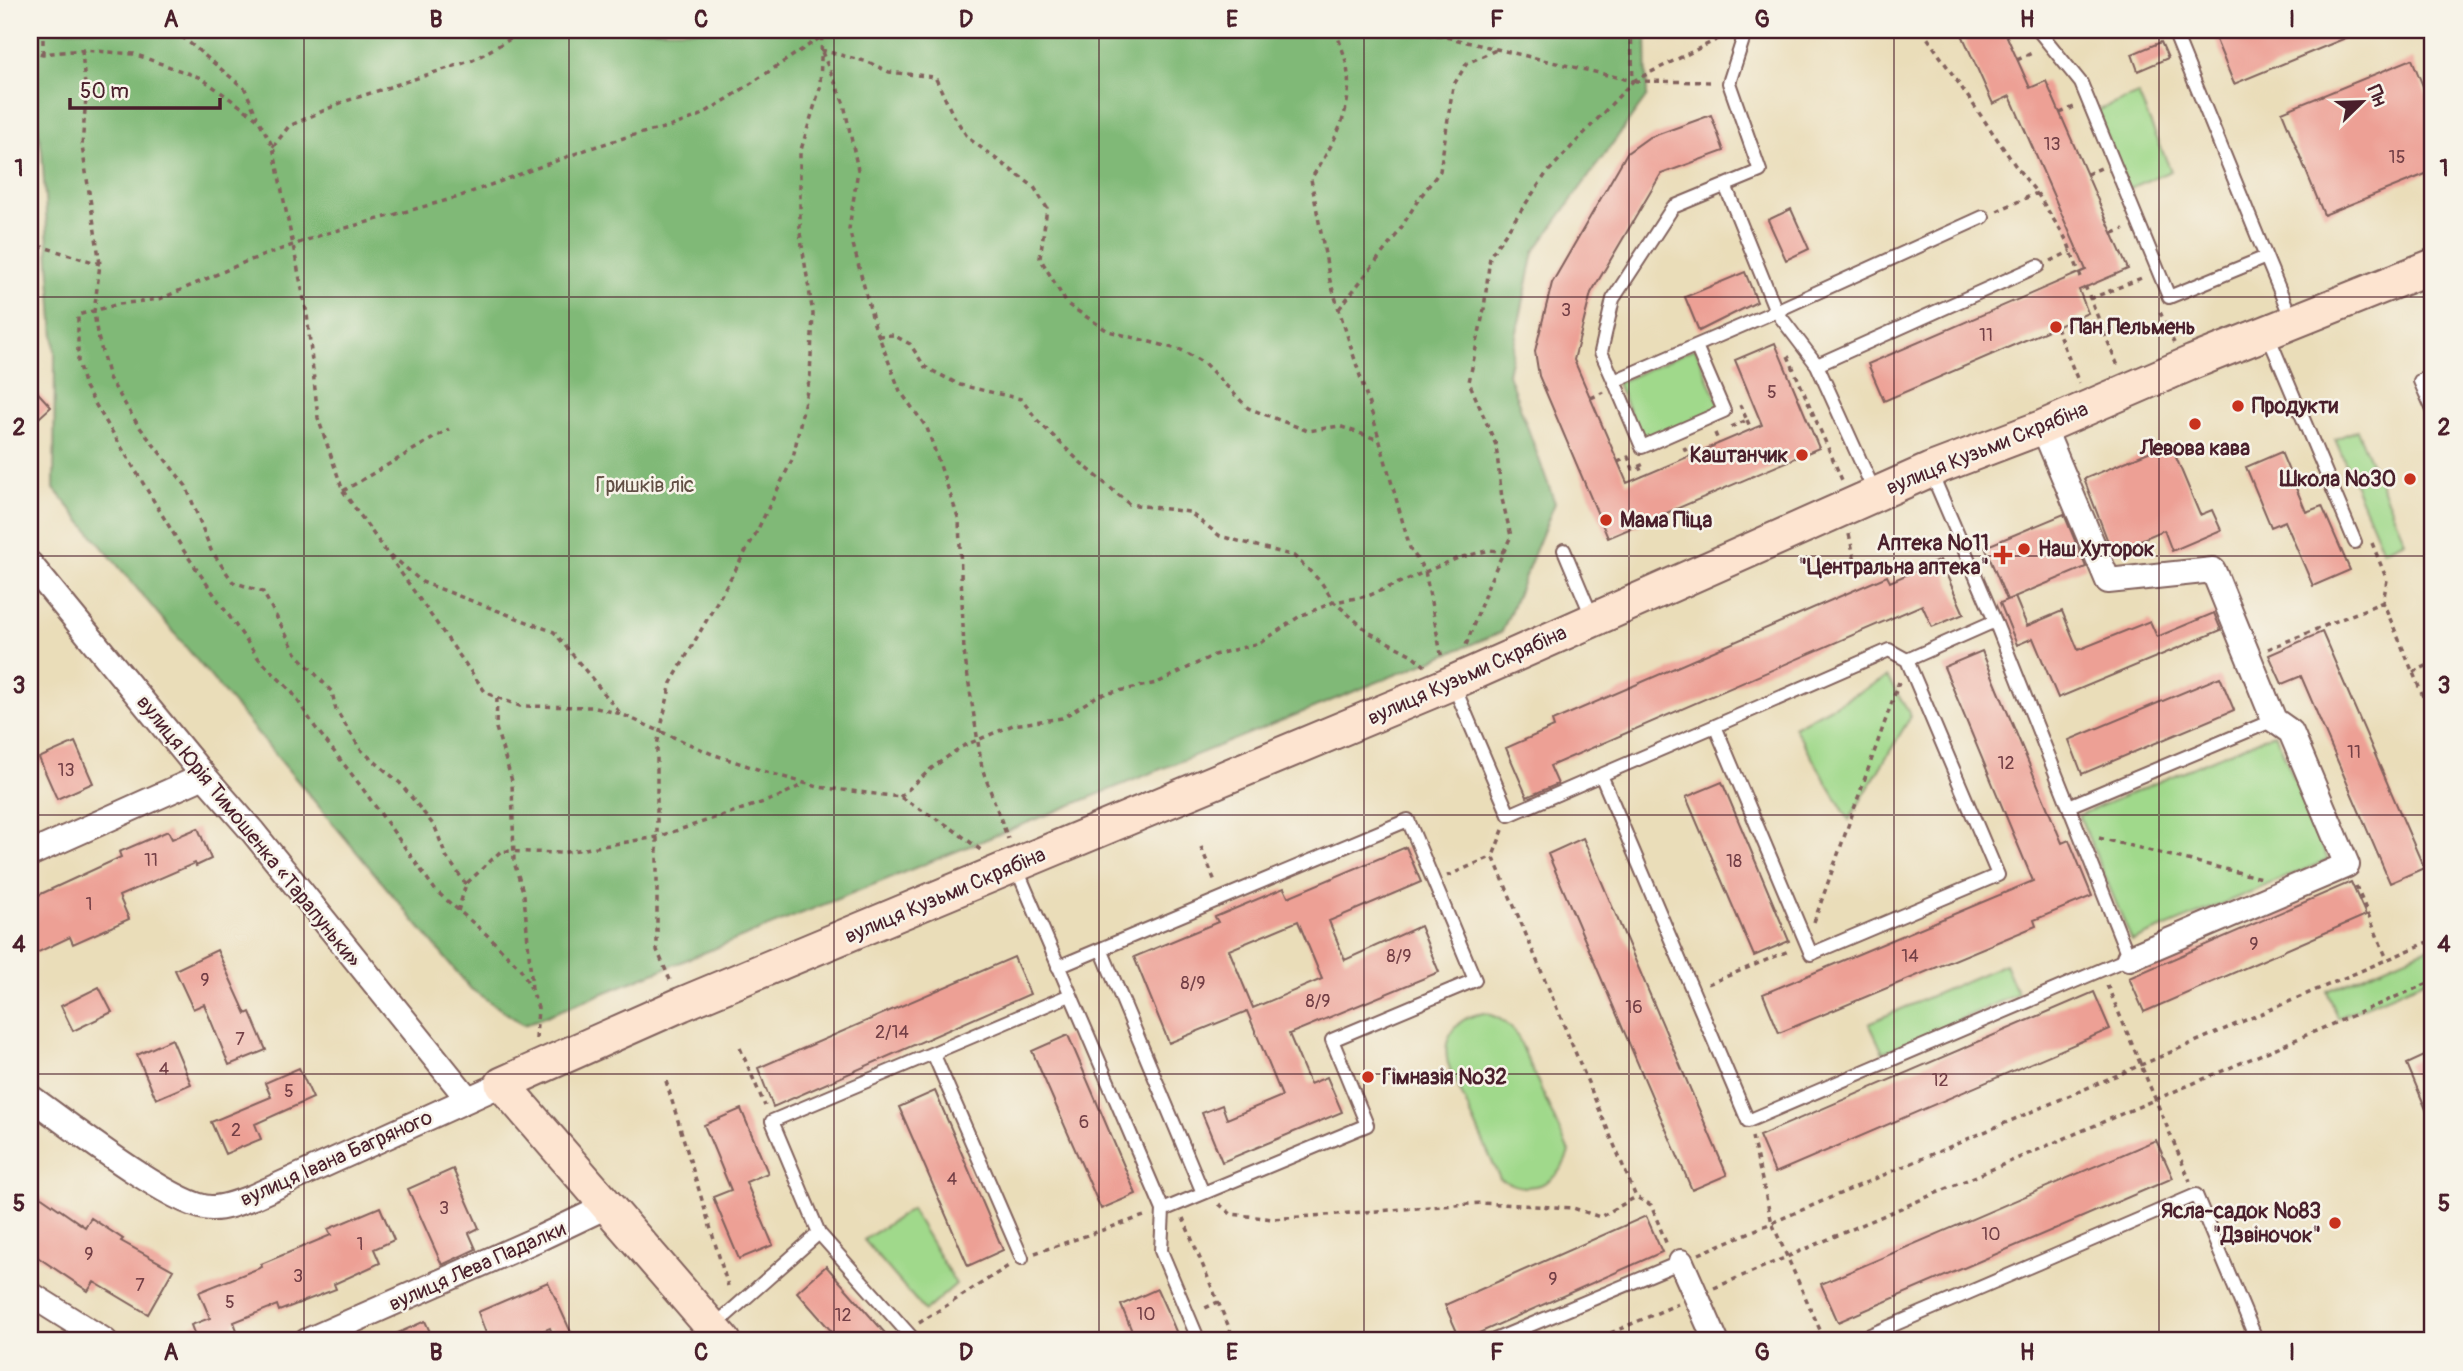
<svg xmlns="http://www.w3.org/2000/svg" width="2463" height="1371" font-family="Pangolin,sans-serif">
<style>
.green{fill:#a0d98b;stroke:#757c5b;stroke-width:2}
.forest{fill:#80b977;stroke:#656c51;stroke-width:2}
.building{fill:#eda095;fill-rule:evenodd}
.lines{fill:none;stroke-linecap:round;stroke-linejoin:round}
.lane-casing{stroke:#82625d;stroke-width:16}
.street-casing{stroke:#82625d;stroke-width:28}
.secondary-casing{stroke:#82625d;stroke-width:37}
.path{stroke:#82625d;stroke-width:3.5;stroke-dasharray:5 5;stroke-linecap:butt}
.lane{stroke:#fff;stroke-width:12}
.street{stroke:#fff;stroke-width:24}
.secondary{stroke:#fde4d0;stroke-width:33}
.grid{fill:none;stroke:#4a1f2b;stroke-width:2;stroke-opacity:0.55}
.poi-dot{fill:#c8321e;stroke:#f7f3e8;stroke-width:2.5}
.labels{text-anchor:middle;stroke-width:5;stroke-linejoin:round;paint-order:stroke}
.number-label{font-size:18px;fill:#733f46}
.poi-label{font-size:21px;font-weight:bold;fill:#4a1f2b;stroke:#f7f3e8;text-anchor:start}
.street-label{font-size:21px;fill:#4a1f2b;stroke:#f7f3e8}
.park-label{font-size:21px;fill:#604e43;stroke:#f7f3e8}
.neatline{fill:none;stroke:#4a1f2b;stroke-width:2.5}
.grid-label{font-size:23px;text-anchor:middle;font-weight:bold;fill:#4a1f2b}
</style>
<rect width="100%" height="100%" fill="#f7f3e8"/>
<filter id="ink" filterUnits="userSpaceOnUse"><feTurbulence type="fractalNoise" baseFrequency=".0143" numOctaves="2"/><feDisplacementMap in="SourceGraphic" scale="14" xChannelSelector="R" yChannelSelector="G"/><feConvolveMatrix kernelMatrix="1 2 1 2 8 2 1 2 1" color-interpolation-filters="sRGB"/></filter>
<filter id="wash" filterUnits="userSpaceOnUse"><feTurbulence type="fractalNoise" baseFrequency=".00686" numOctaves="4" result="noise"/><feDisplacementMap in="SourceGraphic" scale="28" xChannelSelector="R" yChannelSelector="G"/><feGaussianBlur stdDeviation="1.57" result="paint"/><feColorMatrix in="noise" values="0 0 0 0 0 0 0 0 0 0 0 0 0 0 0 0 0 1.4 0 .05"/><feComposite in="paint" operator="in"/></filter>
<g filter="url(#wash)">
<rect width="100%" height="100%" fill="#eaddb9"/>
<path class="green" d="M2138,94L2171,171L2128,189L2096,111Z
M1695,348L1722,410L1643,444L1617,383Z
M2357,430L2405,541L2383,551L2335,439Z
M1887,677L1911,716L1849,820L1794,727Z
M2275,733L2328,860L2132,941L2079,815Z
M2430,947L2433,956V977L2338,1018L2327,991Z
M2005,964L2018,994L1883,1053L1869,1023Z
M1484,1013C1499,1017 1508,1023 1517,1035L1569,1152C1558,1185 1530,1196 1500,1179L1448,1064C1441,1036 1457,1017 1484,1013Z
M911,1209L956,1284L925,1311L864,1240Z"/>
<path class="forest" d="M30,30H1646L1647,96L1534,252L1508,374L1555,503L1502,632L524,1025L471,989L54,489L55,354L42,151L30,84Z"/>
<g id="blocks">
<path class="building" d="M1960,30H2004L2030,88L2046,81L2128,269L2079,290L2088,313L1884,401L1868,364L2086,270L2010,96L1993,104Z
M2212,30H2365L2234,84Z
M2161,42L2168,58L2138,71L2132,54Z
M2412,59L2433,111V171L2324,215L2282,112Z
M1711,115L1724,151L1661,174L1591,293L1574,360L1627,483L1762,425L1735,360L1775,343L1819,448L1608,538L1539,376L1535,351L1552,283L1627,153L1648,138Z
M1791,209L1809,249L1786,260L1768,220Z
M1745,272L1757,302L1699,331L1685,297Z
M30,384L51,407L30,426Z
M2170,443L2200,515L2212,510L2221,530L2172,551L2164,530L2112,552L2084,479Z
M2281,452L2306,512L2322,506L2350,570L2313,586L2285,521L2271,527L2246,467Z
M2064,514L2086,567L2007,600L1985,547Z
M1940,560L1964,614L1932,627L1922,605L1550,766L1558,784L1527,797L1506,748L1554,727L1552,721L1887,576L1890,582Z
M2015,597L2027,626L2062,611L2078,650L2150,621L2157,637L2214,613L2221,630L2058,698L2033,638L2017,645L2000,603Z
M2322,632L2424,868L2390,883L2301,676L2282,684L2269,655Z
M1982,651L2062,843L2069,840L2092,896L2034,920L2036,926L1779,1033L1763,994L2033,881L1944,667Z
M2220,677L2234,710L2082,774L2069,740Z
M75,742L93,783L57,799L39,758Z
M1722,782L1789,941L1754,956L1686,797Z
M198,828L211,859L196,866L195,863L119,896L129,919L73,944L70,937L30,956V899L121,857L119,852L168,831L172,839Z
M1583,838L1727,1175L1692,1190L1548,854Z
M1406,847L1421,882L1329,921L1345,960L1420,926L1439,972L1289,1034L1310,1084L1327,1077L1342,1112L1222,1162L1202,1113L1222,1105L1227,1119L1282,1096L1247,1011L1169,1043L1134,957L1218,922L1215,917L1284,888L1288,897ZM1298,921L1322,979L1253,1008L1229,950Z
M2351,882L2366,915L2144,1012L2129,978Z
M217,950L246,1014L250,1012L266,1050L229,1065L204,1004L193,1009L175,970Z
M1014,957L1030,994L773,1107L758,1068Z
M99,987L112,1012L73,1031L61,1006Z
M2094,992L2110,1029L1775,1173L1759,1136Z
M1068,1035L1136,1194L1101,1209L1032,1051Z
M172,1039L191,1084L156,1099L137,1055Z
M2433,1052V1126L2407,1064Z
M299,1068L313,1098L255,1124L261,1139L225,1154L211,1122L271,1097L265,1083Z
M935,1091L1003,1250L968,1266L899,1107Z
M741,1109L768,1173L746,1182L773,1245L739,1259L713,1197L731,1190L704,1125Z
M2156,1140L2173,1178L1838,1322L1821,1284Z
M453,1169L479,1228L469,1233L476,1249L442,1265L408,1189Z
M30,1189L85,1227L91,1218L123,1239L121,1241L173,1270L148,1314L94,1282L88,1291L30,1252Z
M380,1207L394,1240L374,1249L380,1263L334,1284L336,1289L279,1311L277,1305L234,1322L239,1336L228,1341H197L191,1325L210,1318L199,1292L262,1267L261,1264L331,1235L328,1229Z
M1646,1216L1662,1252L1461,1341L1445,1305Z
M826,1266L855,1299L892,1341H840L797,1292Z
M548,1282L575,1341H555L550,1328L519,1341H489L478,1312Z
M1157,1289L1172,1322L1180,1341H1136L1121,1305Z
M425,1321L434,1341H380Z"/>
</g>
</g>
<g filter="url(#ink)">
<use href="#blocks" fill-opacity="0" stroke="#82625d" stroke-width="2"/>
<g class="lines">
<defs>
<path id="lane" d="M1746,30L1729,83L1760,171L1673,207L1613,299L1601,352L1614,381L1776,311L1817,365L1875,493
M2038,30L2081,83L2169,297L2266,257L2292,320
M2185,30L2175,34L2266,257
M1725,185L1776,311L1983,217
M2267,333L2355,542
M1817,365L2038,266
M2433,375L2420,381L2433,410
M1614,381L1642,447L1724,411L1696,346
M1564,550L1593,619
M1453,684L1509,815L1601,775L1748,1121L2129,958L1995,621L1930,470
M1715,726L1889,650L1907,660L1995,621
M1601,775L1715,726L1811,954L1998,875L1907,660
M2069,806L2274,720
M1016,867L1163,1210L1161,1251L1199,1341
M1101,949L1203,1193
M1058,967L1408,820L1475,980L1332,1040L1367,1125L1163,1210
M819,1233L915,1341
M1022,1258L933,1053L1070,995
M713,1327L819,1233L772,1121L933,1053
M1492,1341L1681,1262
M1856,1341L2196,1195L2257,1341"/>
<path id="street" d="M2043,427L2108,581L2213,570L2274,720L2291,732L2347,865L2129,958
M30,564L204,776L253,832L468,1099
M30,854L204,776
M30,1097C64,1121 176,1209 212,1208C226,1208 240,1202 253,1197L502,1084
M1681,1262L1716,1341
M30,1294L105,1341
M307,1341L542,1237L607,1206"/>
<path id="secondary" d="M724,1341L502,1084L682,1004L1447,685L1930,470L2043,427L2193,362L2433,266"/>
</defs>
<use href="#lane" class="lane-casing"/>
<use href="#street" class="street-casing"/>
<use href="#secondary" class="secondary-casing"/>
<path class="path" d="M174,30L245,89L257,117
M1336,30C1339,42 1345,54 1347,67C1354,112 1334,142 1311,179L1330,281L1373,417L1410,548L1425,571L1442,659
M1397,30L1441,36L1633,81L1546,174L1490,256L1484,309L1469,382L1496,445L1502,499L1511,536L1489,583L1465,648
M1631,30L1633,81
M1922,30L2017,168L2037,193L2067,241L2081,277
M82,50L86,98L82,146L100,264L94,312L97,333L109,378L138,425L186,486L211,550L233,582L263,592L296,653L332,692L336,710L361,750L400,783L435,827L446,856L466,884
M821,50L868,62L889,72L935,77L952,113L968,138L1034,187L1047,208L1040,258L1067,304L1108,331L1181,350L1204,363L1248,408L1308,431L1339,426L1379,440
M30,51L43,54L82,50L134,54L201,78L258,119L273,147L307,314L318,418L343,491L486,693L520,706L592,707L621,714L712,754L763,771L818,787L900,797L950,827L982,851
M822,52L844,104L858,170L849,229L874,324L900,391L927,428L959,520L964,652L982,768L1008,839
M43,54V30
M2017,60L2034,52
M1633,81L1728,34
M1635,81L1715,82
M2424,90L2433,86
M2060,113L2074,107
M273,147L289,126L343,102L473,60L512,38L540,30
M2087,174L2101,168
M1997,211L2037,193
M2113,233L2124,229
M30,254L43,247L100,264
M2051,261L2071,251
M2085,286L2118,366
M2090,299L2144,277
M1339,309L1398,233L1418,200L1440,171L1453,86L1467,63L1496,50
M2160,312L2174,343
M2056,327L2079,383
M878,336L893,335L910,344L925,367L960,385L1021,399L1038,421L1080,462L1129,504L1189,512L1220,536L1294,556L1321,582L1334,602L1370,633L1412,655L1425,666
M1788,356L1842,480
M1591,398L1604,392
M1747,420L1751,429
M1731,427L1747,420L1740,405
M1715,433L1719,443
M1684,447L1688,456
M1618,462L1628,457L1633,469L1646,463
M1639,466L1643,476
M343,491L449,429
M1849,534L1855,561
M2372,543L2387,580L2383,602L2433,720
M391,555L422,582L554,632L620,713
M2268,649L2383,602
M2413,672L2433,663
M497,698L496,728L512,781L514,862L524,895L532,989
M900,797L932,768L961,747L1013,725L1062,718L1099,695L1157,683L1214,655L1260,643L1300,616L1334,602L1368,596L1458,558L1490,550L1504,552
M1503,830L1493,856L1636,1197L1651,1205L1667,1245
M2099,838L2261,878
M1201,847L1216,884
M1447,876L1493,856
M2356,886L2387,959
M458,911L466,884L501,851L560,853L657,837L776,798L804,784
M1814,922L1899,682
M670,980L657,950V745L671,683L755,535L793,458L810,376L813,314L800,233V153L820,88L822,30
M1708,984L1791,950
M2107,985L2190,1181
M536,1039L538,1008L532,990L520,968L486,934L436,891L360,785L315,727L292,692L259,659L184,551L85,387L78,362V315L119,304L160,299L245,262L324,234L455,198L591,148L630,136L672,126L701,115L729,98L821,37
M740,1048L765,1106
M666,1081L728,1286
M1752,1137L1772,1223L1825,1341
M1219,1204L1231,1214L1273,1219L1482,1203L1573,1208L1600,1217L1636,1197
M1183,1218L1218,1302L1203,1309
M1035,1253L1147,1215
M1699,1254L2433,940
M1714,1288L2433,981
M1218,1302L1235,1341
M919,1323L1010,1265
M1592,1341L1678,1304"/>
<use href="#lane" class="lane"/>
<use href="#street" class="street"/>
<use href="#secondary" class="secondary"/>
</g>
</g>
<path class="grid" d="M304,30V1341M569,30V1341M834,30V1341M1099,30V1341M1364,30V1341M1629,30V1341M1894,30V1341M2159,30V1341M30,297H2433M30,556H2433M30,815H2433M30,1074H2433"/>
<g class="poi-dot">
<circle cx="2056" cy="327" r="7"/>
<circle cx="2238" cy="406" r="7"/>
<circle cx="2195" cy="424" r="7"/>
<circle cx="1802" cy="455" r="7"/>
<circle cx="2410" cy="479" r="7"/>
<circle cx="1606" cy="520" r="7"/>
<circle cx="2024" cy="549" r="7"/>
<path d="M1999.5 544.5h7v7h7v7h-7v7h-7v-7h-7v-7h7z"/>
<circle cx="1368" cy="1077" r="7"/>
<circle cx="2335" cy="1223" r="7"/>
</g>
<g class="labels">
<g class="number-label">
<text x="2052" y="150">13</text>
<text x="2397" y="163">15</text>
<text x="1566" y="316">3</text>
<text x="1986" y="341">11</text>
<text x="1772" y="398">5</text>
<text x="2354" y="758">11</text>
<text x="2006" y="769">12</text>
<text x="66" y="776">13</text>
<text x="151" y="866">11</text>
<text x="1734" y="867">18</text>
<text x="89" y="910">1</text>
<text x="2254" y="950">9</text>
<text x="1399" y="962">8/9</text>
<text x="1910" y="962">14</text>
<text x="205" y="986">9</text>
<text x="1193" y="989">8/9</text>
<text x="1318" y="1007">8/9</text>
<text x="1634" y="1013">16</text>
<text x="892" y="1038">2/14</text>
<text x="240" y="1045">7</text>
<text x="164" y="1075">4</text>
<text x="1940" y="1086">12</text>
<text x="289" y="1097">5</text>
<text x="1084" y="1128">6</text>
<text x="236" y="1136">2</text>
<text x="952" y="1185">4</text>
<text x="444" y="1214">3</text>
<text x="1991" y="1240">10</text>
<text x="360" y="1250">1</text>
<text x="89" y="1260">9</text>
<text x="298" y="1282">3</text>
<text x="1553" y="1285">9</text>
<text x="140" y="1291">7</text>
<text x="230" y="1308">5</text>
<text x="1146" y="1320">10</text>
<text x="843" y="1321">12</text>
</g>
<g class="poi-label">
<text x="2070" y="334">Пан Пельмень</text>
<text x="2252" y="413">Продукти</text>
<text x="2195" y="455" text-anchor="middle">Левова кава</text>
<text x="1788" y="462" text-anchor="end">Каштанчик</text>
<text x="2396" y="486" text-anchor="end">Школа №30</text>
<text x="1620" y="527">Мама Піца</text>
<text x="1989" y="550" text-anchor="end">Аптека №11<tspan x="1989" dy="24">"Центральна аптека"</tspan></text>
<text x="2038" y="556">Наш Хуторок</text>
<text x="1382" y="1084">Гімназія №32</text>
<text x="2321" y="1218" text-anchor="end">Ясла-садок №83<tspan x="2321" dy="24">"Дзвіночок"</tspan></text>
</g>
<g class="street-label">
<text transform="translate(1987 448) rotate(-22)" y="7">вулиця Кузьми Скрябіна</text>
<text transform="translate(1467 675) rotate(-24)" y="7">вулиця Кузьми Скрябіна</text>
<text transform="translate(249 831) rotate(51)" y="7">вулиця Юрія Тимошенка «Тарапуньки»</text>
<text transform="translate(945 895) rotate(-23)" y="7">вулиця Кузьми Скрябіна</text>
<text transform="translate(336 1158) rotate(-24)" y="7">вулиця Івана Багряного</text>
<text transform="translate(477 1266) rotate(-24)" y="7">вулиця Лева Падалки</text>
</g>
<g class="park-label">
<text x="645" y="492">Гришків ліс</text>
</g>
</g>
<rect width="2463" height="1371" fill="none" stroke="#f7f3e8" stroke-width="77"/>
<g transform="translate(2362 102) rotate(67)" stroke="#f7f3e8" stroke-width="5" paint-order="stroke">
<path d="M0-5L12 26L0 18L-12 26Z" fill="#4a1f2b"/>
<text y="-10" font-size="19" font-weight="bold" text-anchor="middle" fill="#4a1f2b">Пн</text>
</g>
<path d="M70 98v10h150v-10" fill="none" stroke="#4a1f2b" stroke-width="3.5"/>
<text x="80" y="98" font-size="21" fill="#4a1f2b" stroke="#f7f3e8" stroke-width="5" paint-order="stroke">50 m</text>
<rect x="38" y="38" width="2386" height="1294" class="neatline"/>
<g class="grid-label">
<text x="171" y="27">A</text>
<text x="436" y="27">B</text>
<text x="701" y="27">C</text>
<text x="966" y="27">D</text>
<text x="1232" y="27">E</text>
<text x="1497" y="27">F</text>
<text x="1762" y="27">G</text>
<text x="2027" y="27">H</text>
<text x="2292" y="27">I</text>
<text x="19" y="176">1</text>
<text x="2444" y="176">1</text>
<text x="19" y="435">2</text>
<text x="2444" y="435">2</text>
<text x="19" y="693">3</text>
<text x="2444" y="693">3</text>
<text x="19" y="952">4</text>
<text x="2444" y="952">4</text>
<text x="19" y="1211">5</text>
<text x="2444" y="1211">5</text>
<text x="171" y="1360">A</text>
<text x="436" y="1360">B</text>
<text x="701" y="1360">C</text>
<text x="966" y="1360">D</text>
<text x="1232" y="1360">E</text>
<text x="1497" y="1360">F</text>
<text x="1762" y="1360">G</text>
<text x="2027" y="1360">H</text>
<text x="2292" y="1360">I</text>
</g>
</svg>
